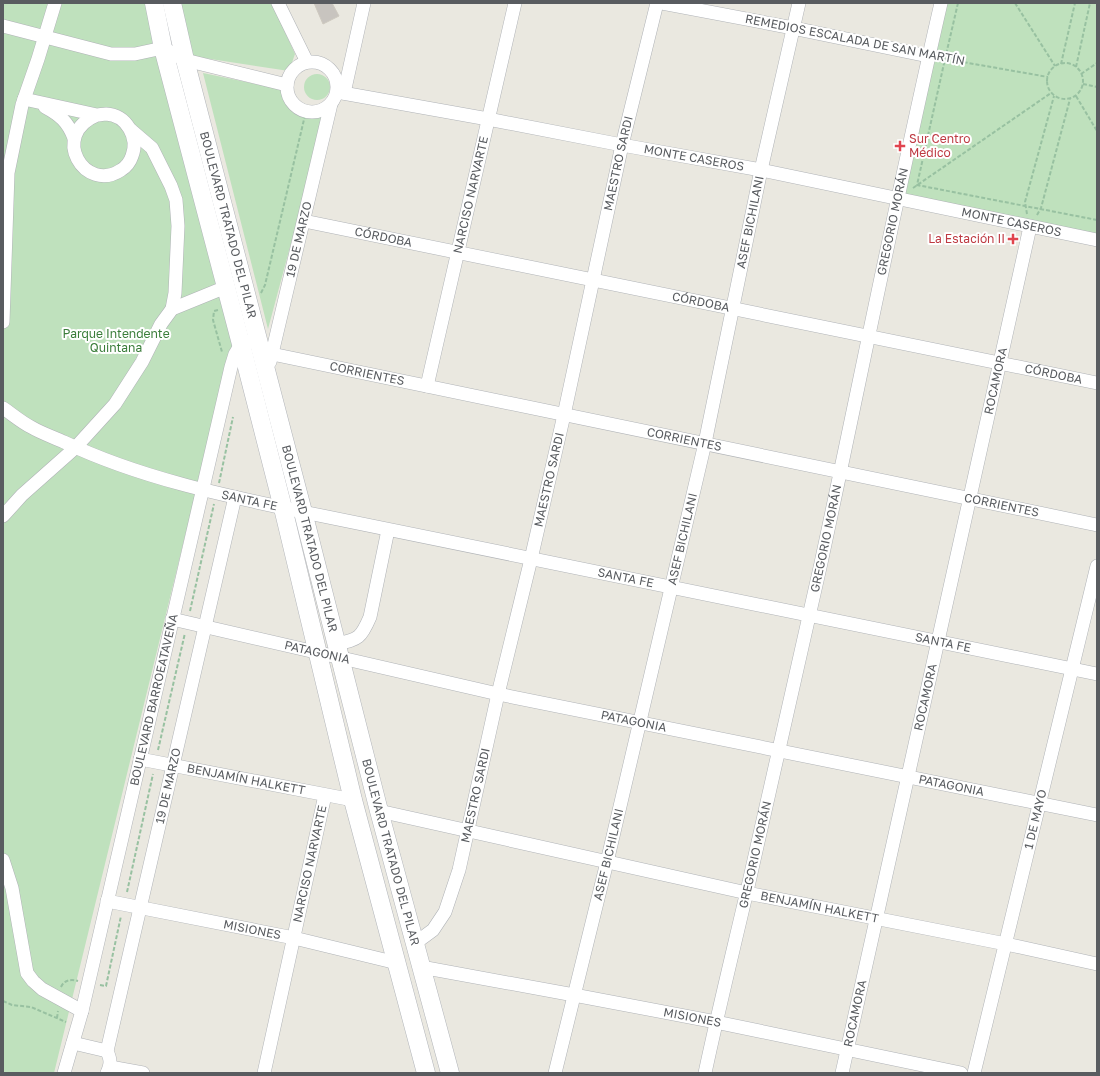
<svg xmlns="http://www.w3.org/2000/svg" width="1100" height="1076" font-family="'Golos Text',sans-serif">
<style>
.green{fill:#bfe1bd}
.building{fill:#c8c4bf;stroke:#cec9bf}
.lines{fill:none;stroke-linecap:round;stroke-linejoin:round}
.minor-casing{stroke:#b0b3b7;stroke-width:14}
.secondary-casing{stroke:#b2b5ba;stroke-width:19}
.path{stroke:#98c1a1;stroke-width:2;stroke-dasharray:4 2;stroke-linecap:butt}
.minor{stroke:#fff;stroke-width:13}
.secondary{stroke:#fff;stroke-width:18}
.health-dot{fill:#e0444e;stroke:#fff;stroke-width:1.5}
.labels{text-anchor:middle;stroke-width:4;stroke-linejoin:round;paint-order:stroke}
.street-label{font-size:12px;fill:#595c60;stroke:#fff}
.health-label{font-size:12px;fill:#be3a42;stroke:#fff;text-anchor:start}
.park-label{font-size:12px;fill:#3a7d3a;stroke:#fff}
</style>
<rect width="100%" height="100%" fill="#eae8e0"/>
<path class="green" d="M3,3H151L234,344L226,368L54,1073H3Z
M179,3H272L295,54L289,71L191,56Z
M942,3H1097V239L898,198Z
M203,73L284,90C284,113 306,124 326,113L268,329Z
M304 87a13 13 0 1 1 26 0a13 13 0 1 1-26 0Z"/>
<path class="building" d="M314,3H332L339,16L323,24Z"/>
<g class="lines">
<defs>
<g id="minor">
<path d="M278,3L307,62"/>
<path d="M662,3L793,28L928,56"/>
<path d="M3,26L111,54H135L163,48L185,60L287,85"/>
<circle cx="312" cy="87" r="25"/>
<path id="s1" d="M337,92L488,119L622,145L761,170L1097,240"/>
<path d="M344,93L364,3"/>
<path d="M24,99L97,115C100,115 103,114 106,114C127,115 139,138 132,156C130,162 126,167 121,170C85,194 49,135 97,115"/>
<path d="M45,107C60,115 68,122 74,138"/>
<path d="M131,130L152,148L171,186L176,200L178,226L175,293L172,309"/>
<path id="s2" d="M304,221L1097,383"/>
<path d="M3,322L8,173L22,105L38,59L55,3"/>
<path id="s3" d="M272,354L1097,525"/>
<path id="s4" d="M270,362L331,104"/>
<path id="s5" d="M427,386L515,3"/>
<path id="s6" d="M3,408C12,414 21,422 31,427C41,433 53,437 64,442C140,478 222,495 303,512L1097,674"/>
<path d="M3,516L22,495L75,448L115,404L142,362L161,324L172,309L226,287"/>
<path id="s7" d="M172,619L498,694L1097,815"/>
<path d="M337,644C359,639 361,638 370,617L388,530"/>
<path id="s8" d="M140,759L353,800"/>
<path id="s9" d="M379,811L747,893L1006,944L1097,964"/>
<path d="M3,860L12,888L27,973L33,981L42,989L82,1011"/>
<path id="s10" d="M107,901L294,938L397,963"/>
<path id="s11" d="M414,944L433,930L445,912L459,870L498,694L531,559L564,415L622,145L657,3"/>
<path id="s12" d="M421,967L574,995L716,1022L961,1073"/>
<path d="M73,1043L107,1051"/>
<path d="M110,1067L143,1073"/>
<path id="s13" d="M64,1073L82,1011L231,367L235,354L241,344L246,343"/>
<path id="s14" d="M107,1073C111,1064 111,1060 107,1051L235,497"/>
<path id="s15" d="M264,1073L325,795"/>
<path id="s16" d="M555,1073L607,862L705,443L761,170L799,3"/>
<path id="s17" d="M705,1073C718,1012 733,951 747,891C772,781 797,672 821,563C861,376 898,189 941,3"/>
<path id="s18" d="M842,1073L1030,227"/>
<path id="s19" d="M974,1073L1097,566"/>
</g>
<g id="secondary">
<path d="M154,3L163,48L241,344L283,508L353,800L426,1073"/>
<path id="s20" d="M172,3L185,60L303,512L379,811L450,1073"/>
</g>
</defs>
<use href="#minor" class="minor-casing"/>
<use href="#secondary" class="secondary-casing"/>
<path class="path" d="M958,3L945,59L917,185L1097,220
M1015,3L1055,66
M940,58L1048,77
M1047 81a18 18 0 1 1 36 0a18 18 0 1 1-36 0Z
M1061,64L1075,3
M1076,67L1090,3
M1081,74L1097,63
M1083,84L1097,87
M1076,96L1097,131
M913,188L1051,93
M1027,214L1025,202L1054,96
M1037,215L1041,208L1070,99
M261,293L265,285L306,111
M218,310L214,311L213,320L222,352
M219,483L233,417
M190,611L214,504
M158,750L185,633
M127,892L153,774
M100,985L106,986L121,916
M61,987C64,980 71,979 78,981
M3,1001L12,1005L31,1007L66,1022
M57,1018L58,1011"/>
<use href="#minor" class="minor"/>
<use href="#secondary" class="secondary"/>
</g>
<g class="health-dot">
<path d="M898 140h4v4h4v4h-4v4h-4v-4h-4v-4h4z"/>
<path d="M1011 233h4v4h4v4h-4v4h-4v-4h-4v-4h4z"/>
</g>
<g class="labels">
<g class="street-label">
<text transform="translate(855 40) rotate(11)" y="4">REMEDIOS ESCALADA DE SAN MARTÍN</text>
<text dy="4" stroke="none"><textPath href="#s1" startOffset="363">MONTE CASEROS</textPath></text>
<text dy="4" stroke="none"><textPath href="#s11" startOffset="814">MAESTRO SARDI</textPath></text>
<text dy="4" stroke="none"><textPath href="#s5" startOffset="196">NARCISO NARVARTE</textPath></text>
<text dy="4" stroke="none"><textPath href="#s16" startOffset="873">ASEF BICHILANI</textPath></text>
<text dy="4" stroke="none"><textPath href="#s17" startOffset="872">GREGORIO MORÁN</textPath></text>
<text dy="4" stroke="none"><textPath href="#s1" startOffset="687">MONTE CASEROS</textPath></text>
<text dy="4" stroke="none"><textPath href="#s20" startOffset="229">BOULEVARD TRATADO DEL PILAR</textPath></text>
<text dy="4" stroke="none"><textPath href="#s2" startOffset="81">CÓRDOBA</textPath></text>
<text dy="4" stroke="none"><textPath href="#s4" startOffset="126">19 DE MARZO</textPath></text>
<text dy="4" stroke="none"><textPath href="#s2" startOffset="405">CÓRDOBA</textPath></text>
<text dy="4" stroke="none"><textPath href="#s3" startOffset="97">CORRIENTES</textPath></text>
<text dy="4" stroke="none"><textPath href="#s2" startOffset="765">CÓRDOBA</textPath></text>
<text dy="4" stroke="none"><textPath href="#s18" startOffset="709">ROCAMORA</textPath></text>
<text dy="4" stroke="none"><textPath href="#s3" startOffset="421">CORRIENTES</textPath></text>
<text dy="4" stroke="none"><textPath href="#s11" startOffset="490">MAESTRO SARDI</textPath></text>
<text dy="4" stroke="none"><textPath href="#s6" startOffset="265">SANTA FE</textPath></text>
<text dy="4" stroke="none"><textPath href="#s3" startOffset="745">CORRIENTES</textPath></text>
<text dy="4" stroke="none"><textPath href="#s20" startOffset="553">BOULEVARD TRATADO DEL PILAR</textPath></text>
<text dy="4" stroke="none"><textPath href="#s16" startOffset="549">ASEF BICHILANI</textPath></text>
<text dy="4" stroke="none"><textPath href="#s17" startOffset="548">GREGORIO MORÁN</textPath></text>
<text dy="4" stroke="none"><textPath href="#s6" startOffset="649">SANTA FE</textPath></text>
<text dy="4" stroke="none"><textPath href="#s6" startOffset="973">SANTA FE</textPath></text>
<text dy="4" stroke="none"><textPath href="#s7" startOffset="149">PATAGONIA</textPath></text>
<text dy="4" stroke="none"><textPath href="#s18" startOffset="385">ROCAMORA</textPath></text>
<text dy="4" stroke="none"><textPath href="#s13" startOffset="384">BOULEVARD BARROEATAVEÑA</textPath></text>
<text dy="4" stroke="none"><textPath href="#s7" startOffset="473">PATAGONIA</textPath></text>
<text dy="4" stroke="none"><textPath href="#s8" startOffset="108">BENJAMÍN HALKETT</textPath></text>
<text dy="4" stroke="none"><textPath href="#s14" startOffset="295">19 DE MARZO</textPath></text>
<text dy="4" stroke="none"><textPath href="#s7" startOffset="797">PATAGONIA</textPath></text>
<text dy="4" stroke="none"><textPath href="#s11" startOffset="166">MAESTRO SARDI</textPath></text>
<text dy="4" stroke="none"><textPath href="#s19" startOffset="261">1 DE MAYO</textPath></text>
<text dy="4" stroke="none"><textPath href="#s20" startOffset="877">BOULEVARD TRATADO DEL PILAR</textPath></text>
<text dy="4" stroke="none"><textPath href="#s16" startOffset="225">ASEF BICHILANI</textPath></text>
<text dy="4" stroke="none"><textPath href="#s17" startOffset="224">GREGORIO MORÁN</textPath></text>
<text dy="4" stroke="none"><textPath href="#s15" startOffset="214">NARCISO NARVARTE</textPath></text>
<text dy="4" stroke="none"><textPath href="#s9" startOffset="451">BENJAMÍN HALKETT</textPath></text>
<text dy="4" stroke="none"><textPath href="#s10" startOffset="148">MISIONES</textPath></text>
<text dy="4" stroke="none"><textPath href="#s18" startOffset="61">ROCAMORA</textPath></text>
<text dy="4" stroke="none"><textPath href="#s12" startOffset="276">MISIONES</textPath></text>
</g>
<g class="health-label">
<text x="909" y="143">Sur Centro<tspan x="909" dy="14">Médico</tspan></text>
<text x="1005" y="243" text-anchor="end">La Estación II</text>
</g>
<g class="park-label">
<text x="116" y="338">Parque Intendente<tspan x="116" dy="14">Quintana</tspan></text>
</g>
</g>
<rect width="1100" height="1076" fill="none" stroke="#595c60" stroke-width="8"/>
</svg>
